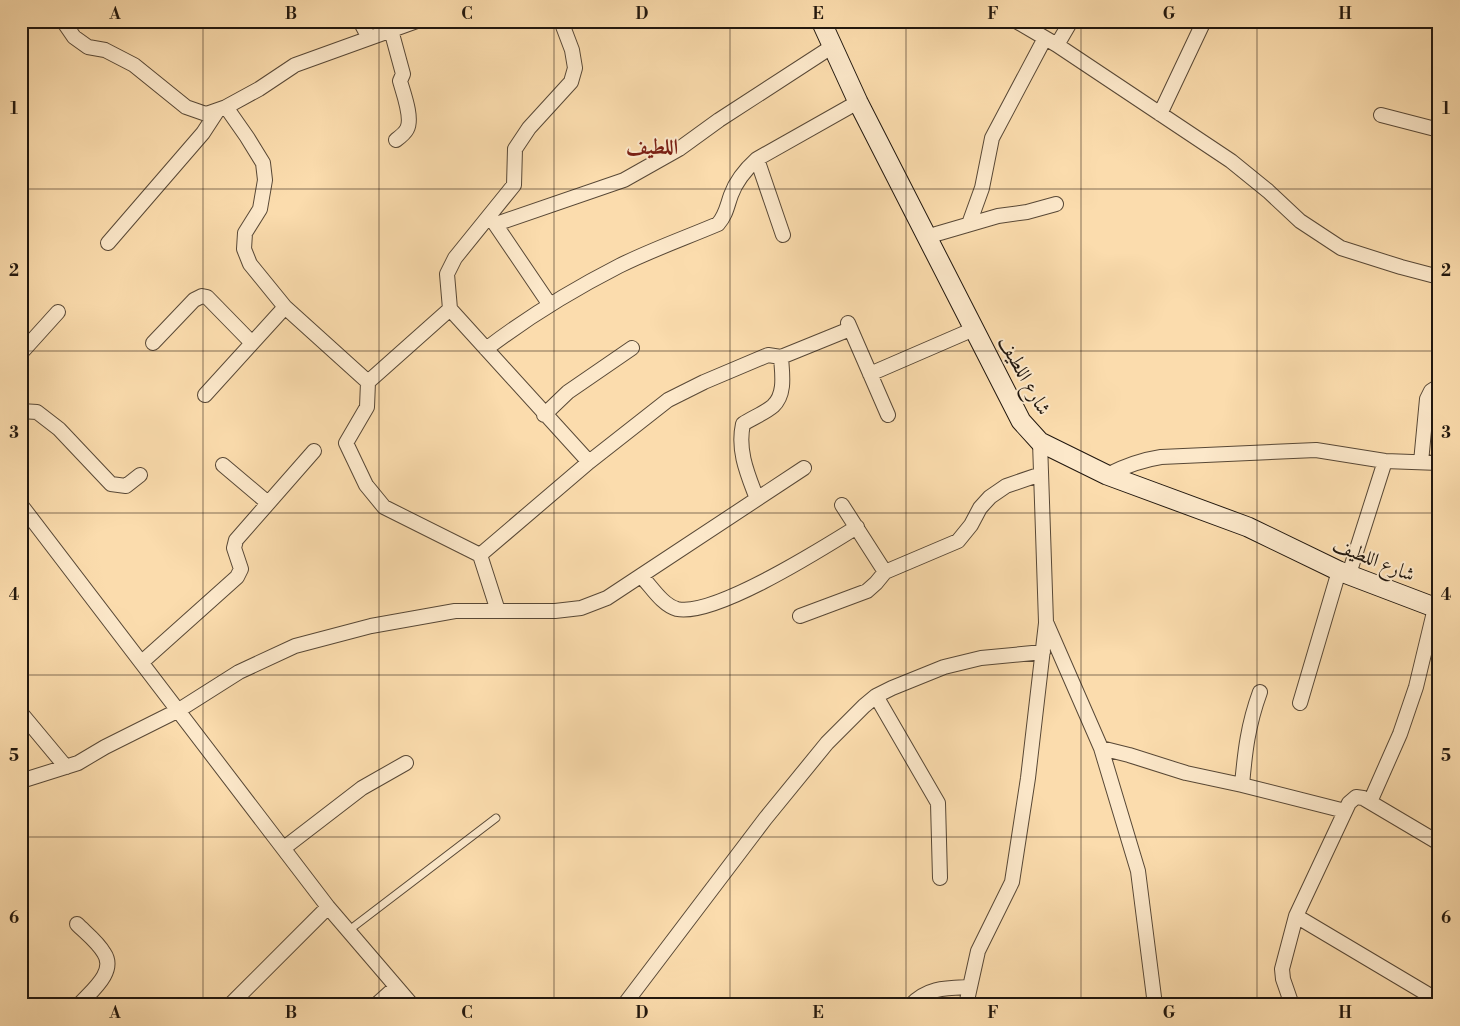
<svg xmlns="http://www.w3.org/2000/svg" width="1460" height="1026" font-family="'Libre Bodoni',Amiri,serif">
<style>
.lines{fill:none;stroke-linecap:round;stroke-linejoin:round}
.lane-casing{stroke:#584836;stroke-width:9}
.street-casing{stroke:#584836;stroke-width:16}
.secondary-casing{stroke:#21170e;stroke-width:21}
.lane{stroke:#fce8ca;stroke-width:7}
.street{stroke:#fce8ca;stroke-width:14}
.secondary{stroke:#fce8ca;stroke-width:19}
.grid{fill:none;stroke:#21170e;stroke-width:1;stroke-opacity:0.55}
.labels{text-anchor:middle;stroke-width:4;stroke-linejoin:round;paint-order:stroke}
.street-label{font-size:20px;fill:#21170e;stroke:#fce8ca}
.quarter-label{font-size:22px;font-weight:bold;fill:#7a1f14;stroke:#fce8ca}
.neatline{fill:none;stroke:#21170e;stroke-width:2}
.grid-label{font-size:16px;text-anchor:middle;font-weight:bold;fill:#21170e}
</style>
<rect width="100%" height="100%" fill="#fbdcad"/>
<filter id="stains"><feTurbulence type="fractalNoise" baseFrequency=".004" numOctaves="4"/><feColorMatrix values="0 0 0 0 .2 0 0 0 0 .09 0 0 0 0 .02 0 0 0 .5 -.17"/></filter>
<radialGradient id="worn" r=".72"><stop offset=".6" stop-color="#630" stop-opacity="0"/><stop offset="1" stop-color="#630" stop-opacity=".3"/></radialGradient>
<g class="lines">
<defs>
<path id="lane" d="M348,931L496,818"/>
<path id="street" d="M63,21L74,37L88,47L105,50L134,65L186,107L206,114L226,107L259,89L295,65L417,21
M360,21L369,38
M561,21L572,50L575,68L571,82L529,128L515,149L514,185L455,258L447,274L450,309L589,462
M1016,21L1057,45L1231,161L1268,191L1300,221L1341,248L1401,267L1439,277
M391,30L403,74L400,81C403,92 413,118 407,129C405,133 400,137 396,140
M1057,45L1071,21
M226,107L247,137L263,163L265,180L260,209L245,233L244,249L250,264L285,307L368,382
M1160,114L1204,21
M1381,115L1439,130
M757,159L783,235
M491,218L550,305
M496,224L624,180L679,149L719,120L833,46
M969,224L982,188L992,138L1045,38
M926,237L998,216L1027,212L1056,204
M108,243L203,133L218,110
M450,309L368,382L367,407L346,443L366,485L384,507L480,555L498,611
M848,323L888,415
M153,343L194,300L202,296L207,297L252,343
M486,349C528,317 572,290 619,266C651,250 685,238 718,224C726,215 727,206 731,195C736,181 746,169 757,159L858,102
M21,353L58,312
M870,374L974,329
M205,395L285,307
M21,411L37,412L59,429L111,484L126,486L140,475
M544,415L568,392L632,348
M1040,442L1046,622L1101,748L1138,871L1155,1005
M1421,462L1427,399L1431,391L1439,386
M223,465L268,503
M1107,475C1125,466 1141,460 1161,457L1316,450L1385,461L1439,463
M757,499C748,475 737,451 743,424C752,418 765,413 773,406C786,394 782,373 781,357
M21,505L328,907L412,1005
M842,505L885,572
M480,555L589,462L668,400L704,382L768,355L781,357L850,329
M1349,574L1385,461
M641,576C651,586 662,605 677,609C715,617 823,548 857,527
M800,616L867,591L876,583L885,572L958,541L971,525L980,508L990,497L1006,486L1041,474
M142,662L237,577L241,569L234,548L236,540L314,451
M876,696L938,803L940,878
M1300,703L1339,571
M21,713L66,767
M1101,748L1129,755L1186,773L1242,785L1345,811
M21,781L78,763L105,747L179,710L239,672L295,646L371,626L455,611H555L581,608L607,598L804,468
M1242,785C1245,751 1248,725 1260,692
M1370,802L1400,734L1416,687L1435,608
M284,848L362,788L406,763
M1296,916L1439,1001
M77,924C86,933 98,942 104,953C117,972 90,992 79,1005
M21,1003L24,1005
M230,1005L328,907
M376,1005L396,987
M624,1005L765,819L827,743L864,706L876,696L892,688L944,667L981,658L1043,652
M911,1005C928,987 947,988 970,987
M966,1005L978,951L1012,882L1028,778L1046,623
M1292,1005L1283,979L1282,969L1296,916L1349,803L1356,797L1363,798L1439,843"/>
<path id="secondary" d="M821,21L858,102L1021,421L1040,442L1107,475L1248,527L1339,571L1439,609"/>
</defs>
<use href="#lane" class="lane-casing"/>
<use href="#street" class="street-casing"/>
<use href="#secondary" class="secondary-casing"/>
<use href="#lane" class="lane"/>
<use href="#street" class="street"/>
<use href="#secondary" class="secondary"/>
</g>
<path class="grid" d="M203,21V1005M379,21V1005M554,21V1005M730,21V1005M906,21V1005M1081,21V1005M1257,21V1005M21,189H1439M21,351H1439M21,513H1439M21,675H1439M21,837H1439"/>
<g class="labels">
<g class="street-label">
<text transform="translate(1025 375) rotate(61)" y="7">شارع اللطيف</text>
<text transform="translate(1374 559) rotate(22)" y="7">شارع اللطيف</text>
</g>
<g class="quarter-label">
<text x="652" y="154">اللطيف</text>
</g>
</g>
<rect width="1460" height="1026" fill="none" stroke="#fbdcad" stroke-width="55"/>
<rect x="28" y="28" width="1404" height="970" class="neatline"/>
<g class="grid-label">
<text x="115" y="19">A</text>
<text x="291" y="19">B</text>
<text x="467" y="19">C</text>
<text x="642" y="19">D</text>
<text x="818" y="19">E</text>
<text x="993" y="19">F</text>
<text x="1169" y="19">G</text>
<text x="1345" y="19">H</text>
<text x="14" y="114">1</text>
<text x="1446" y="114">1</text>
<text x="14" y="276">2</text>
<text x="1446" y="276">2</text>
<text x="14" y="438">3</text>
<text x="1446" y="438">3</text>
<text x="14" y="600">4</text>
<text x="1446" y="600">4</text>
<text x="14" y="761">5</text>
<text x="1446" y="761">5</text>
<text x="14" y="923">6</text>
<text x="1446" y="923">6</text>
<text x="115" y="1018">A</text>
<text x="291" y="1018">B</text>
<text x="467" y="1018">C</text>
<text x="642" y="1018">D</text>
<text x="818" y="1018">E</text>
<text x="993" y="1018">F</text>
<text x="1169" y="1018">G</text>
<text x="1345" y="1018">H</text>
</g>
<rect width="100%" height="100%" filter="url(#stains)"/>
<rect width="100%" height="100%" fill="url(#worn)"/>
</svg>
